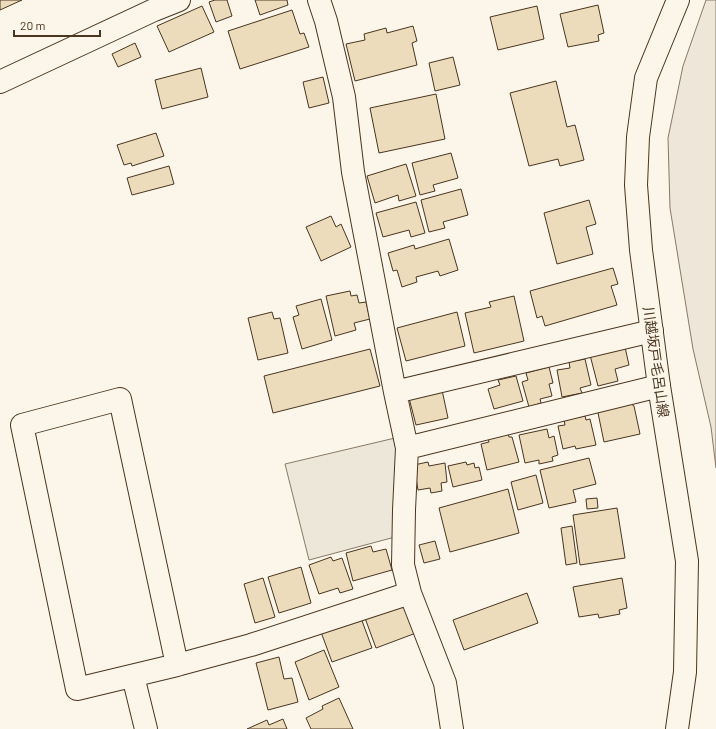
<svg xmlns="http://www.w3.org/2000/svg" width="716" height="729" font-family="Barlow,'Noto Sans JP',sans-serif">
<style>
.green{fill:#ede6d9;stroke:#887966}
.parking{fill:#ede7d9;stroke:#887966}
.building{fill:#ecdcbc;stroke:#4a3520}
.lines{fill:none;stroke-linecap:round;stroke-linejoin:round}
.minor-casing{stroke:#4a3520;stroke-width:24}
.major-casing{stroke:#4a3520;stroke-width:24}
.minor{stroke:#fbf6e9;stroke-width:22}
.major{stroke:#fbf6e9;stroke-width:22}
.labels{text-anchor:middle;stroke-width:3;stroke-linejoin:round;paint-order:stroke}
.street-label{font-size:14px;fill:#4a3520;stroke:#fbf6e9}
</style>
<rect width="100%" height="100%" fill="#fbf6e9"/>
<path class="green" d="M706,0H716V468L711,427L693,349L670,208L668,138L683,66Z"/>
<path class="parking" d="M395,438L399,453L395,537L309,560L285,464Z"/>
<path class="building" d="M0,0H22L0,10Z
M215,0H227L232,16L216,22L209,2Z
M255,0H287L288,5L260,15Z
M598,5L604,33L598,35L599,41L568,47L560,14Z
M202,6L214,32L169,52L157,26Z
M537,6L544,39L498,50L490,17Z
M292,10L300,34L304,33L309,47L240,69L228,31Z
M413,26L417,41L412,43L417,65L355,81L346,44L365,40L364,34L386,28L387,33Z
M135,43L141,57L118,67L112,54Z
M453,57L460,85L435,91L429,63Z
M201,68L208,97L162,109L155,80Z
M323,77L329,103L309,108L303,82Z
M556,81L567,127L575,125L584,160L560,166L558,159L529,166L510,93Z
M436,94L445,139L379,153L370,108Z
M156,133L164,156L132,166L131,163L124,165L117,145Z
M451,153L458,178L433,185L435,191L420,195L412,163Z
M406,164L416,196L399,201L398,195L375,203L367,176Z
M169,166L174,184L132,195L127,178Z
M461,189L468,215L443,222L445,228L429,232L421,200Z
M589,200L596,224L586,227L593,254L557,264L544,213Z
M416,202L425,233L411,237L409,230L383,237L376,213Z
M331,216L336,227L341,224L351,247L321,261L306,227Z
M449,239L458,270L440,276L438,271L416,277L417,282L402,287L397,270L393,271L388,253L414,245L415,249Z
M613,268L618,284L611,286L617,305L545,326L542,316L537,318L530,291Z
M350,291L351,296L357,295L359,303L366,302L370,319L354,323L356,330L335,336L326,296Z
M514,296L524,341L474,353L465,313L491,307L489,302Z
M321,299L332,340L302,349L293,317L299,315L296,306Z
M272,312L274,319L280,318L288,353L258,360L248,318Z
M457,312L465,346L406,361L397,328Z
M625,347L629,365L615,369L618,381L598,386L590,355Z
M370,349L380,386L273,413L264,376Z
M585,359L591,385L580,388L582,393L562,397L557,370L570,368L569,362Z
M549,367L553,383L549,384L552,396L540,399L541,403L529,407L522,382L528,380L526,373Z
M516,376L523,401L494,409L488,389L500,385L498,380Z
M442,390L448,418L416,425L409,398Z
M627,401L634,406L640,434L604,442L597,408Z
M585,416L586,420L590,419L596,445L576,449L575,446L563,449L558,426L565,425L564,420Z
M547,429L549,438L554,436L558,455L552,457L553,461L539,464V460L525,463L519,435Z
M508,433L509,437H512L519,462L487,470L481,444L489,442L488,438Z
M589,458L596,484L573,490L576,502L549,508L540,470Z
M428,462L429,466L445,463L447,482L441,483L442,491L431,493L430,488L418,490L414,465Z
M466,462L467,465L474,463L475,468L479,467L482,480L453,487L448,466Z
M536,475L543,503L518,510L511,482Z
M508,489L519,533L450,552L439,508Z
M597,498L598,508L587,509L586,499Z
M617,508L625,558L580,565L573,515Z
M572,526L577,563L566,565L561,528Z
M435,541L440,559L424,563L419,545Z
M371,546L373,552L386,549L392,570L353,581L346,553Z
M331,557L333,561L342,558L353,589L340,593L338,588L319,594L309,565Z
M301,567L311,603L279,613L268,577Z
M263,578L275,617L255,623L244,584Z
M622,578L627,608L619,610L620,614L599,618L598,614L579,617L573,587Z
M527,593L538,623L464,650L453,620Z
M405,604L416,633L376,648L365,618Z
M361,618L372,648L332,662L321,632Z
M324,650L339,687L309,700L295,662Z
M279,657L284,679L292,678L298,702L268,710L256,663Z
M339,698L353,729H311L306,718L323,709L322,706Z
M283,719L287,729H247L267,720L269,725Z"/>
<g class="lines">
<defs>
<path id="minor" d="M319,0L326,21L344,97L353,172L395,392L407,448L404,510L403,565L410,593L445,683L452,729
M0,82L154,10L179,0
M395,392L652,331
M407,448L659,386
M177,665L120,399L22,425L77,689L177,665L251,645L410,593
M133,676L146,729"/>
<path id="major" d="M677,729L685,672L687,561L659,386L641,250L636,185L638,137L646,78L678,0"/>
</defs>
<use href="#minor" class="minor-casing"/>
<use href="#major" class="major-casing"/>
<use href="#minor" class="minor"/>
<use href="#major" class="major"/>
</g>
<g class="labels">
<g class="street-label">
<text transform="translate(656 362) rotate(82)" y="5">川越坂戸毛呂山線</text>
</g>
</g>
<path d="M14 30v6h86v-6" fill="none" stroke="#4a3520" stroke-width="2"/>
<text x="20" y="30" font-size="12" fill="#4a3520" stroke="#fbf6e9" stroke-width="3" paint-order="stroke">20 m</text>
</svg>
